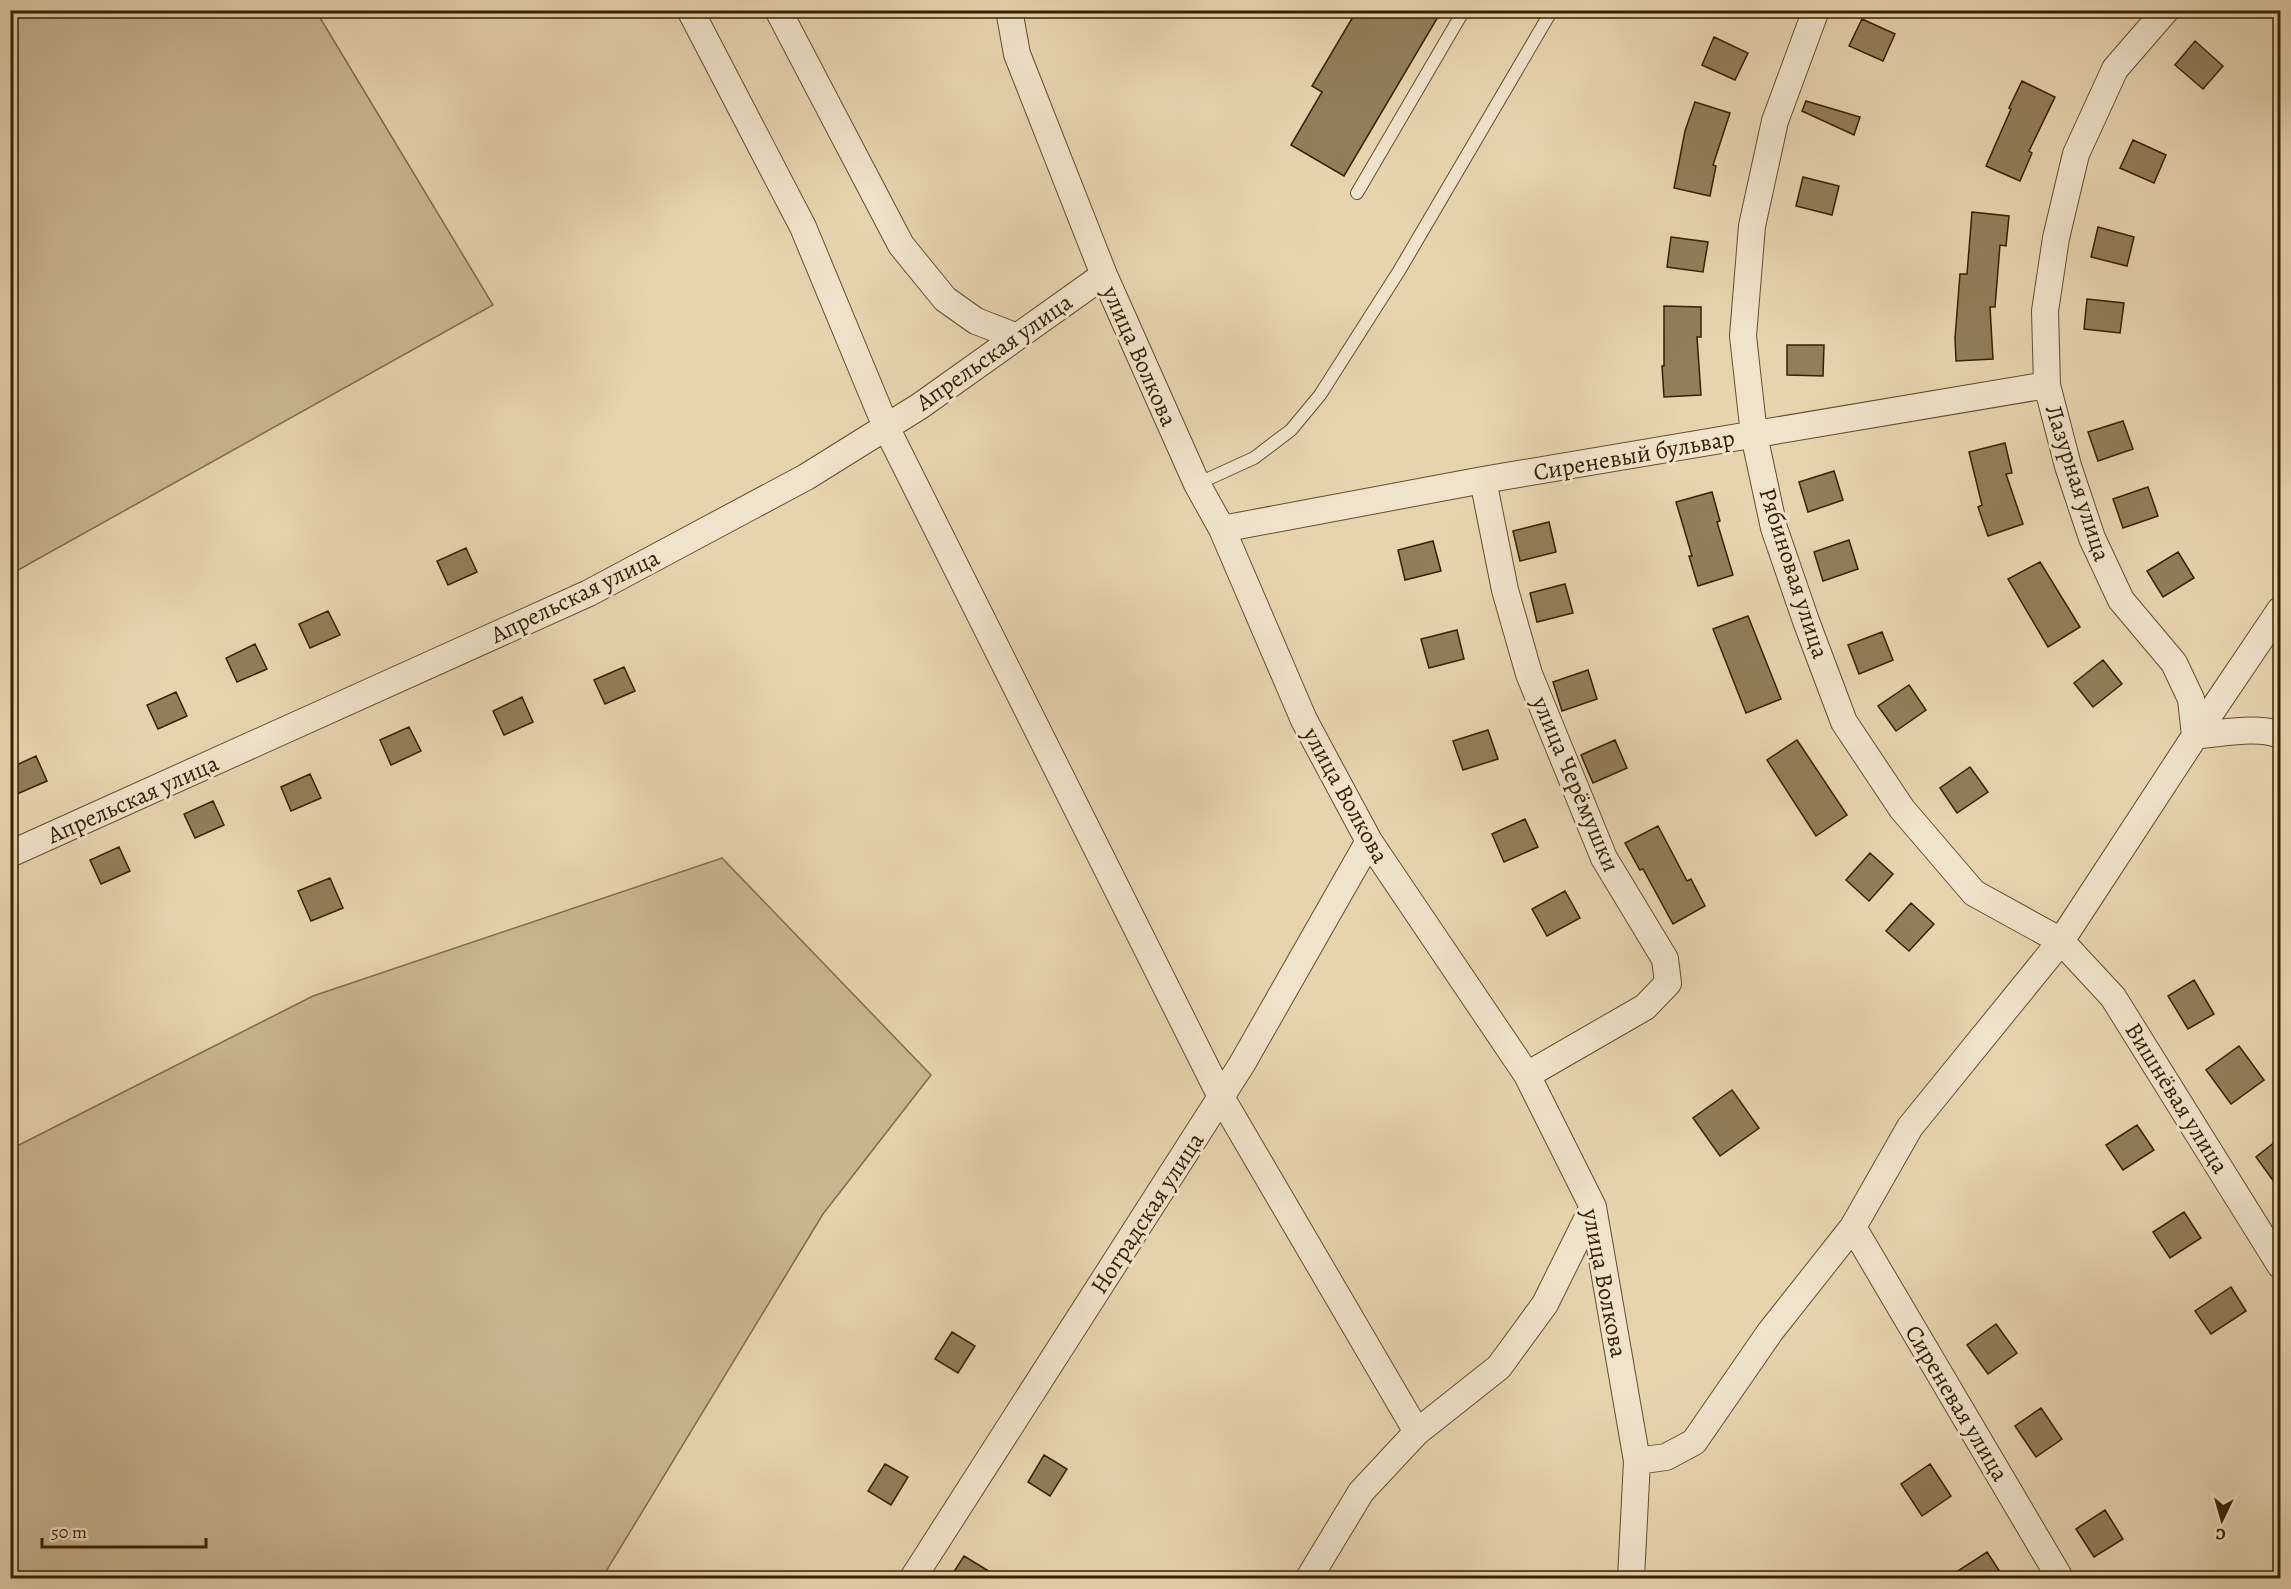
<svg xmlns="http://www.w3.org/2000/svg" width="2291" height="1589" font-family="Alegreya,serif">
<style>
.green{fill:#c9b691;stroke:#806c48;stroke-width:1.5}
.building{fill:#927e5b;stroke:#362100;stroke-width:1.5}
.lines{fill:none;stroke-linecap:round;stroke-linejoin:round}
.lane-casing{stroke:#624e2c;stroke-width:14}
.street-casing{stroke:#624e2c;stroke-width:28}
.lane{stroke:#efe3cb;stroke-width:12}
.street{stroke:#efe3cb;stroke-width:26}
.labels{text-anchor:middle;stroke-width:6;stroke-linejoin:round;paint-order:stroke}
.street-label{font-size:24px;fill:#362100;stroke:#efe3cb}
</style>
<rect width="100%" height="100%" fill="#e7d4af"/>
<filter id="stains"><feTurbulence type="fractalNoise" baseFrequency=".00333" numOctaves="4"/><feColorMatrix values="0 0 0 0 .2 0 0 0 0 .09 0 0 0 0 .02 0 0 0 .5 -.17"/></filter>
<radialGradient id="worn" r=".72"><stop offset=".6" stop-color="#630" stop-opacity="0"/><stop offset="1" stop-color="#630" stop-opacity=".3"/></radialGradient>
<path class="green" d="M11,10L316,11L493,305L11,574Z
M722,858L931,1075L823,1214L602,1578H11V1149L313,996Z"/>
<path class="building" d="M1357,10H1442L1344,176L1291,145L1322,92L1312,86Z
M1862,19L1895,34L1883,61L1849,46Z
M1714,37L1748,53L1735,80L1702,65Z
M2195,41L2223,66L2203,89L2175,65Z
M2022,81L2055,97L2029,151L2032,153L2020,181L1986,166L2011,109L2009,108Z
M1806,101L1860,117L1854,135L1802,111Z
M1695,102L1730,113L1713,165L1716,166L1710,196L1674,188L1685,131Z
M2133,140L2166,155L2154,183L2120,168Z
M1803,177L1839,186L1832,215L1796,206Z
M1972,212L2009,216L2006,246L2000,245L1995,307H1990L1993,359L1956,361L1955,338L1960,274H1967Z
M2098,227L2134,237L2127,266L2091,257Z
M1671,237L1708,242L1703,272L1667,267Z
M2087,299L2124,303L2120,333L2084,329Z
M1664,306L1701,307V337H1697L1701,395L1664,397L1662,366H1664Z
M1787,345H1824L1823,376L1787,375Z
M2123,421L2133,449L2098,461L2088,432Z
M2005,443L2012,473L2006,474L2023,524L1988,536L1978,507L1982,505L1969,452Z
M1834,471L1843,500L1808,512L1799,482Z
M2148,487L2158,516L2123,528L2113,499Z
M1712,492L1720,521L1717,522L1733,575L1698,586L1689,556H1692L1676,502Z
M1549,522L1556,552L1520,561L1513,531Z
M1849,540L1858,569L1823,581L1814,552Z
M1433,541L1441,571L1405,580L1398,550Z
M466,548L477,572L448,585L437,561Z
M2178,552L2194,578L2163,597L2147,571Z
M2040,562L2080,627L2048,647L2008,579Z
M1565,584L1573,613L1537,622L1530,593Z
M328,611L340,635L310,648L299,624Z
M1748,616L1781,699L1746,713L1713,629Z
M1457,630L1464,659L1429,668L1421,639Z
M1882,632L1893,660L1859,674L1848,645Z
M255,644L267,669L237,682L226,658Z
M2103,660L2122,684L2093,707L2074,683Z
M624,667L635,691L605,704L594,680Z
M1588,670L1597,699L1562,711L1553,682Z
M1909,685L1926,710L1896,731L1878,706Z
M176,692L187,716L158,729L147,705Z
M522,697L533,722L504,735L493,711Z
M409,727L421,751L391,765L380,740Z
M1488,730L1498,759L1463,770L1453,741Z
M1615,740L1627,768L1593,783L1581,755Z
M1797,740L1847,815L1816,836L1767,760Z
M36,756L47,781L17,794L10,778V768Z
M1970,767L1988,792L1957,813L1940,788Z
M310,774L321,798L291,811L281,787Z
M213,801L224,825L195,838L184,814Z
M1525,819L1538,847L1504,862L1492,834Z
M1658,826L1687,881L1691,879L1705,906L1673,924L1643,869L1640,870L1625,843Z
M119,847L130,871L101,884L90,860Z
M1870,853L1893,874L1869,901L1846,880Z
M330,878L343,908L311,921L298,891Z
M1565,891L1580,918L1547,936L1532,909Z
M1911,903L1934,924L1909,951L1886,931Z
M2194,980L2214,1014L2188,1029L2168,996Z
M2239,1046L2264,1080L2231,1104L2206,1070Z
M1732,1090L1759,1128L1720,1156L1693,1118Z
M2137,1125L2154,1150L2123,1170L2106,1145Z
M2280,1138V1190L2256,1157Z
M2184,1212L2201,1238L2170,1258L2153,1232Z
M2231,1287L2246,1311L2211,1334L2195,1311Z
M1996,1324L2017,1353L1988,1374L1967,1345Z
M952,1332L975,1346L958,1373L935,1359Z
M2041,1408L2062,1439L2036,1457L2015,1426Z
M1044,1455L1067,1469L1050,1496L1028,1482Z
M885,1464L908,1477L891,1505L868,1491Z
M1930,1464L1951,1496L1922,1516L1901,1484Z
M2105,1510L2123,1539L2094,1557L2076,1529Z
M1987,1552L2004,1578H1947Z
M964,1556L1000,1578H950Z"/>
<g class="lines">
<defs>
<path id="lane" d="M1357,193L1464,10
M1197,484L1254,458L1291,430L1320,395L1399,271L1552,10"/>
<path id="street" d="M690,10L803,227L886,427L1221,1097L1417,1432
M778,10L901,245L945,299L976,321L1015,336
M1009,10L1017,54L1104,275L1197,484L1222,529L1304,720L1369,841L1527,1075L1593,1207L1637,1461L1631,1578
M1816,10L1775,121L1752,226L1743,336L1754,435L1774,528L1806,621L1844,722L1902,809L1974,893L2061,941L2113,997L2280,1265
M2166,10L2115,69L2076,154L2056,238L2045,311L2047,385L2068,466L2092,538L2121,600L2174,663L2191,699L2195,736
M1483,480L1505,590L1529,674L1604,858L1665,959L1668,983L1645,1007L1527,1075
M1222,529L1483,480L2047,385
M2195,736C2219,733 2258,726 2280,735
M10,854L589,593L806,477L920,406L1104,275
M1853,1227L2060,1578
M1637,1461L1666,1457L1694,1442L1770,1332L1853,1227L1910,1127L2061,941L2195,736L2280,610
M913,1578L1242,1064L1369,841
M1309,1578L1361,1492L1417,1432L1499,1367L1545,1304L1593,1207"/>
</defs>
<use href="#lane" class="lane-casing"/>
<use href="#street" class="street-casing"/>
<use href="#lane" class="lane"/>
<use href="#street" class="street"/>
</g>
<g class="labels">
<g class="street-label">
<text transform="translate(994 352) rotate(-35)" y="8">Апрельская улица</text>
<text transform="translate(1140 356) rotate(66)" y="8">улица Волкова</text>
<text transform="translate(1634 455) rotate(-10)" y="8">Сиреневый бульвар</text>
<text transform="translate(2078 483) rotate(72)" y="8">Лазурная улица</text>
<text transform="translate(1794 573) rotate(72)" y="8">Рябиновая улица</text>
<text transform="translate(575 596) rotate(-26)" y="8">Апрельская улица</text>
<text transform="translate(1576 784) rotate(67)" y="8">улица Черёмушки</text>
<text transform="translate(1346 795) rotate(61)" y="8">улица Волкова</text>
<text transform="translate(133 799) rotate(-24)" y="8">Апрельская улица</text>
<text transform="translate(2177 1098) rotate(58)" y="8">Вишнёвая улица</text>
<text transform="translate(1147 1213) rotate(-57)" y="8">Ноградская улица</text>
<text transform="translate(1605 1283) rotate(79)" y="8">улица Волкова</text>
<text transform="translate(1957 1403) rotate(59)" y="8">Сиреневая улица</text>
</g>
</g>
<rect width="2291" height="1589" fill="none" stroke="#e7d4af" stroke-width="36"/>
<rect x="12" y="12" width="2267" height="1565" fill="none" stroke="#362100" stroke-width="3"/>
<rect x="18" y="18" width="2255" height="1553" fill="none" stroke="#362100" stroke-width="1.5"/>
<g transform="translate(2222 1520) rotate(185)" stroke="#efe3cb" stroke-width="4.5" paint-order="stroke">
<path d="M0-4.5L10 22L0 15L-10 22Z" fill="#362100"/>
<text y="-9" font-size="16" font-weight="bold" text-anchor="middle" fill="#362100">С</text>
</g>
<path d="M42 1538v9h164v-9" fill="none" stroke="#362100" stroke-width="3"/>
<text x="51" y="1538" font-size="18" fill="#362100" stroke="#efe3cb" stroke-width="4.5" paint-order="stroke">50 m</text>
<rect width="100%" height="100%" filter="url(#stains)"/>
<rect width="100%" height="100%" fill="url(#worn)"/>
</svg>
